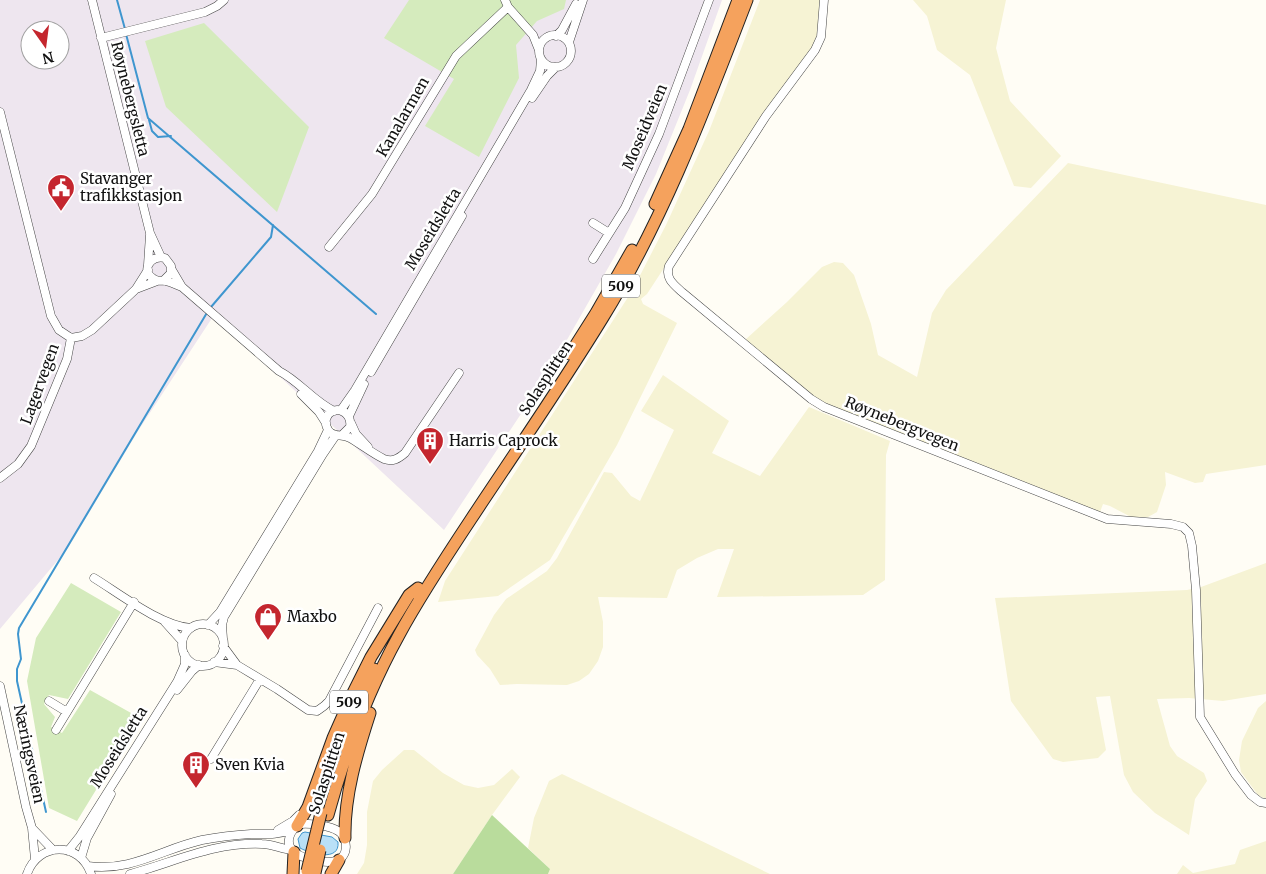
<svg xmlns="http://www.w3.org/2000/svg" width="1266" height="874" font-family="Merriweather,serif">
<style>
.industrial{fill:#eee6ef;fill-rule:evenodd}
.farmland{fill:#f6f3d4}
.green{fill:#d5ebbd}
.forest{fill:#b9dc9c}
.water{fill:#b9e0f7;stroke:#3f96cf}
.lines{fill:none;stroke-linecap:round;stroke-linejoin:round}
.stream{stroke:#3f96cf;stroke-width:2}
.minor-casing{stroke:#444;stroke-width:9}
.highway-casing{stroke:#222;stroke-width:13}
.minor{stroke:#fff;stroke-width:8}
.highway{stroke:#f5a25d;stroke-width:11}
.highway-bridge-casing{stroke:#222;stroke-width:13;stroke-linecap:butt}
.highway-bridge{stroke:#f5a25d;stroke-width:11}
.labels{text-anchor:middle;stroke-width:5;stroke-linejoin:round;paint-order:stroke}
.shield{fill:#fff;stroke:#585858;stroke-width:1}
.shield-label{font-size:14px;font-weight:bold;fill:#111}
.street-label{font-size:15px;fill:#111;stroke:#fff}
.poi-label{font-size:15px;fill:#111;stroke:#fff;text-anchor:start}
</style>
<rect width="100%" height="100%" fill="#fffdf5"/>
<path class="industrial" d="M0,0H722L690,90L656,174L616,254L548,373L444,530L214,315L138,431L68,548L0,629ZM30,30H60V60H30Z"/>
<path class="farmland" d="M760,0H820L817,34L812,50L760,121L647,294L641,299L643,304L677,323L617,445L550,560L498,596L438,602L445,581L632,291L666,225L709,131Z
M913,0H1006L996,48L1010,101L1061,156L1031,188L1014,186L970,75L937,50L927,16Z
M1068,163L1266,205V465L1206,474L1203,482L1195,483L1165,472L1166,485L1157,512L1148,517H1131L1110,506L1103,504L1100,512L818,400L745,340L787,302L822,267L834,262L843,263L854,275L871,324L878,355L917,377L932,313L946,290Z
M663,375L729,421L712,453L760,476L809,407L890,441L886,455L885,580L863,595L717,597L734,549H718L697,558L677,570L667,598L598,597L603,622V647L598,661L589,674L579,681L567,685L517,684L500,685L490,669L477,655L475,650L494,615L506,599L547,571L557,558L604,472L612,473L631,496L640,501L674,430L641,411Z
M1266,563V694L1223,701L1189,698L1157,699L1170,746L1177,756L1204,773L1207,781L1195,799L1189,835L1155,813L1133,792L1124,775L1110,696L1096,697L1106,750L1098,758L1063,762L1053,759L1011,701L995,598L1187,590L1201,587Z
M1266,701V798H1264L1258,795L1241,772L1239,760L1242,741L1258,708Z
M404,750H414L443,773L464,785L478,788L494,785L512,769L520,777L492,815L453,874H357L364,863L367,845V812L373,781L382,770Z
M562,774L770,874H548L550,869L528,848L534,818L549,781Z
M1266,841V874H1177L1183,865L1193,873L1235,864L1240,850Z"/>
<path class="green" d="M409,0H566L564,9L537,21L516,45L519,78L479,157L425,126L454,79L384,38Z
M204,23L309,127L277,212L166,107L145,41Z
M71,583L121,612L68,699L49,695L44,704L55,717L51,727L62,733L90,690L140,718L77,821L49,808L27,681L36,638Z"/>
<path class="forest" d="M492,815L550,869L548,874H453Z"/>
<path class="water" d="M305,832L332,837L338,842C340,862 311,854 300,848L298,839L302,833Z"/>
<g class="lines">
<path class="stream" d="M117,0L125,29
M126,34L148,118L376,314
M149,120L152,131L158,137L171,136
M211,307L271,237L273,225
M46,812L17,681V669L21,659L18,634L19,628L208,311"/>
<defs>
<path id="minor" d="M92,0L150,233L161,257
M505,0L508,7L533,35L539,50
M824,0L821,37L815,50L766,116L669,266C665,278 673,284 682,292L811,399L824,407L1107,519L1171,524L1183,527L1189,533L1192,546L1196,590L1200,717L1235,774L1251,795L1260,802L1266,803
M539 51a16 16 0 1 1 32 0a16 16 0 1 1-32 0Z
M556,36L562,30L576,4
M101,38L205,12L217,6L224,0
M569,42L583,0
M532,98L547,76L555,68
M0,112L51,316L59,330L71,338
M593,223L609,233
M329,247L372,194L456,56L508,7
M593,259L625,208L659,134L709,0
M148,265L150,235
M172,270L182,287L279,371C299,381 313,401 334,411
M164,280L171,273V266L165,258C150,254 140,272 154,279C158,282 162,280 166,281C171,282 177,285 182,287
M136,289L157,281
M71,338L82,336L92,330L136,289L148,270
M371,372L462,216
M301,394L319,412L326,423
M341,410L355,390L531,90L540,71L541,59
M349,416L364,384
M351,423L356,434L368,447
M343,434L350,427C353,410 331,403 326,419C325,424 327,430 331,433C337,437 343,434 350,438C362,445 372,453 384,459C393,462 398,459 405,453L459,373
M0,478L18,464L31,446L67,359L71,338
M94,578C120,594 161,626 191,628
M164,621L182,641
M182 645a21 21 0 1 1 42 0a21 21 0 1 1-42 0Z
M208,625L220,612L318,451L328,430
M223,639L222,625L224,617L323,454L336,435
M223,646L237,665L277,689L308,710L317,711L324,706L329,701L378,608
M214,662L237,665
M0,686L26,807L32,828L35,859
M177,690L192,671L199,665
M49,701L67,712
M56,730L134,602
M211,759L260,679
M301,824C309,823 331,826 338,831C349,838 349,858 335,861C325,864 303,859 294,852C284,843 290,829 301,824Z
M32,828L53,850
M278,830L293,821L299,815
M68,851L80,836L177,682L185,664V655
M81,858L87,838L111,794
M88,866C131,872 162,849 202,840C218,837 235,835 251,834C268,834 275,835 293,830
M27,874C38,842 80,841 91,874
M130,874C175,862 213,842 262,844C272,844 282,849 292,850"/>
<path id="highway" d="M655,204L689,129L738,0
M570,354L596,313L632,250
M342,746L360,697L374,669
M328,815C345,753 368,691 399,635C424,589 454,545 483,501C523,441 564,381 602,319C664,219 705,109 747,0
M297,826L308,807L333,738L353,693L371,657L409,595L418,588
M345,838C344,796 357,753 370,713
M293,874L294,852
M331,874L339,860"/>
</defs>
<use href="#minor" class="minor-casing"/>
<use href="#highway" class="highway-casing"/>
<use href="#minor" class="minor"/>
<use href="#highway" class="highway"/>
<defs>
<path id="highway-bridge" d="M307,871L321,813
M315,873L320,850"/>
</defs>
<use href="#highway-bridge" class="highway-bridge-casing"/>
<use href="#highway-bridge" class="highway-bridge"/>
</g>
<defs>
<symbol id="civic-pin" viewBox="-11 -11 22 30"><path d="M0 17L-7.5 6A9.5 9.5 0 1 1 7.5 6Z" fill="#c4262e" stroke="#fff"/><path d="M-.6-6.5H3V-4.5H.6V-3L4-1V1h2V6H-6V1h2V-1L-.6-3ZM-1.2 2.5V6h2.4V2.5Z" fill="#fff"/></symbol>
<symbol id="building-pin" viewBox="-11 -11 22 30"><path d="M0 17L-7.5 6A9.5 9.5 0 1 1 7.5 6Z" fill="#c4262e" stroke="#fff"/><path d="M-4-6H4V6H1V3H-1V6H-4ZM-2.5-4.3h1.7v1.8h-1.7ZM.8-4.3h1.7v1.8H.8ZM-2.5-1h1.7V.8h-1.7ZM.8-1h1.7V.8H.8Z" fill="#fff"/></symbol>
<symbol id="shop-pin" viewBox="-11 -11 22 30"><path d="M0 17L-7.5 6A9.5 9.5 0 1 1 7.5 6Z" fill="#c4262e" stroke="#fff"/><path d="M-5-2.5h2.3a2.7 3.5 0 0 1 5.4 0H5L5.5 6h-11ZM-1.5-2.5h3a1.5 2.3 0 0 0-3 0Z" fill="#fff"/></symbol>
</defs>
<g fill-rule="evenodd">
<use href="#civic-pin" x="45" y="172" width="32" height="43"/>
<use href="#building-pin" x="414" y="425" width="32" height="43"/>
<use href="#shop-pin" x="252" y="601" width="32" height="43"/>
<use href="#building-pin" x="180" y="749" width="32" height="43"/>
</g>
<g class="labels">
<g class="shield">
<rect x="602" y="274.5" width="38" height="23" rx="4"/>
<rect x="330" y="690.5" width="38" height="23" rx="4"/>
</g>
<g class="shield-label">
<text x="621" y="291">509</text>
<text x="349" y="707">509</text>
</g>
<g class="street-label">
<text transform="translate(130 99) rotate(76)" y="5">Røynebergsletta</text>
<text transform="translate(403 117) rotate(-60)" y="5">Kanalarmen</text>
<text transform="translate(645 127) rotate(-67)" y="5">Moseidveien</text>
<text transform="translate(433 229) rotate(-59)" y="5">Moseidsletta</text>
<text transform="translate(546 378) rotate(-57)" y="5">Solasplitten</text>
<text transform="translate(40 384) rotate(-70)" y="5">Lagervegen</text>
<text transform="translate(902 424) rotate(22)" y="5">Røynebergvegen</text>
<text transform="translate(119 747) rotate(-58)" y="5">Moseidsletta</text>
<text transform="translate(29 754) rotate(78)" y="5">Næringsveien</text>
<text transform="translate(327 773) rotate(-72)" y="5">Solasplitten</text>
</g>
<g class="poi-label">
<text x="80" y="184">Stavanger<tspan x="80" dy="17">trafikkstasjon</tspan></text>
<text x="449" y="446">Harris Caprock</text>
<text x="287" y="622">Maxbo</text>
<text x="215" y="770">Sven Kvia</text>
</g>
</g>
<g transform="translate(45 45) rotate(166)"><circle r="24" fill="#ffffff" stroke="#a0a0a0"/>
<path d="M0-4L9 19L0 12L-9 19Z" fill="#c4262e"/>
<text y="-8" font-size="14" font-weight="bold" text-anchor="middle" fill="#111111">N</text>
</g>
</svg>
